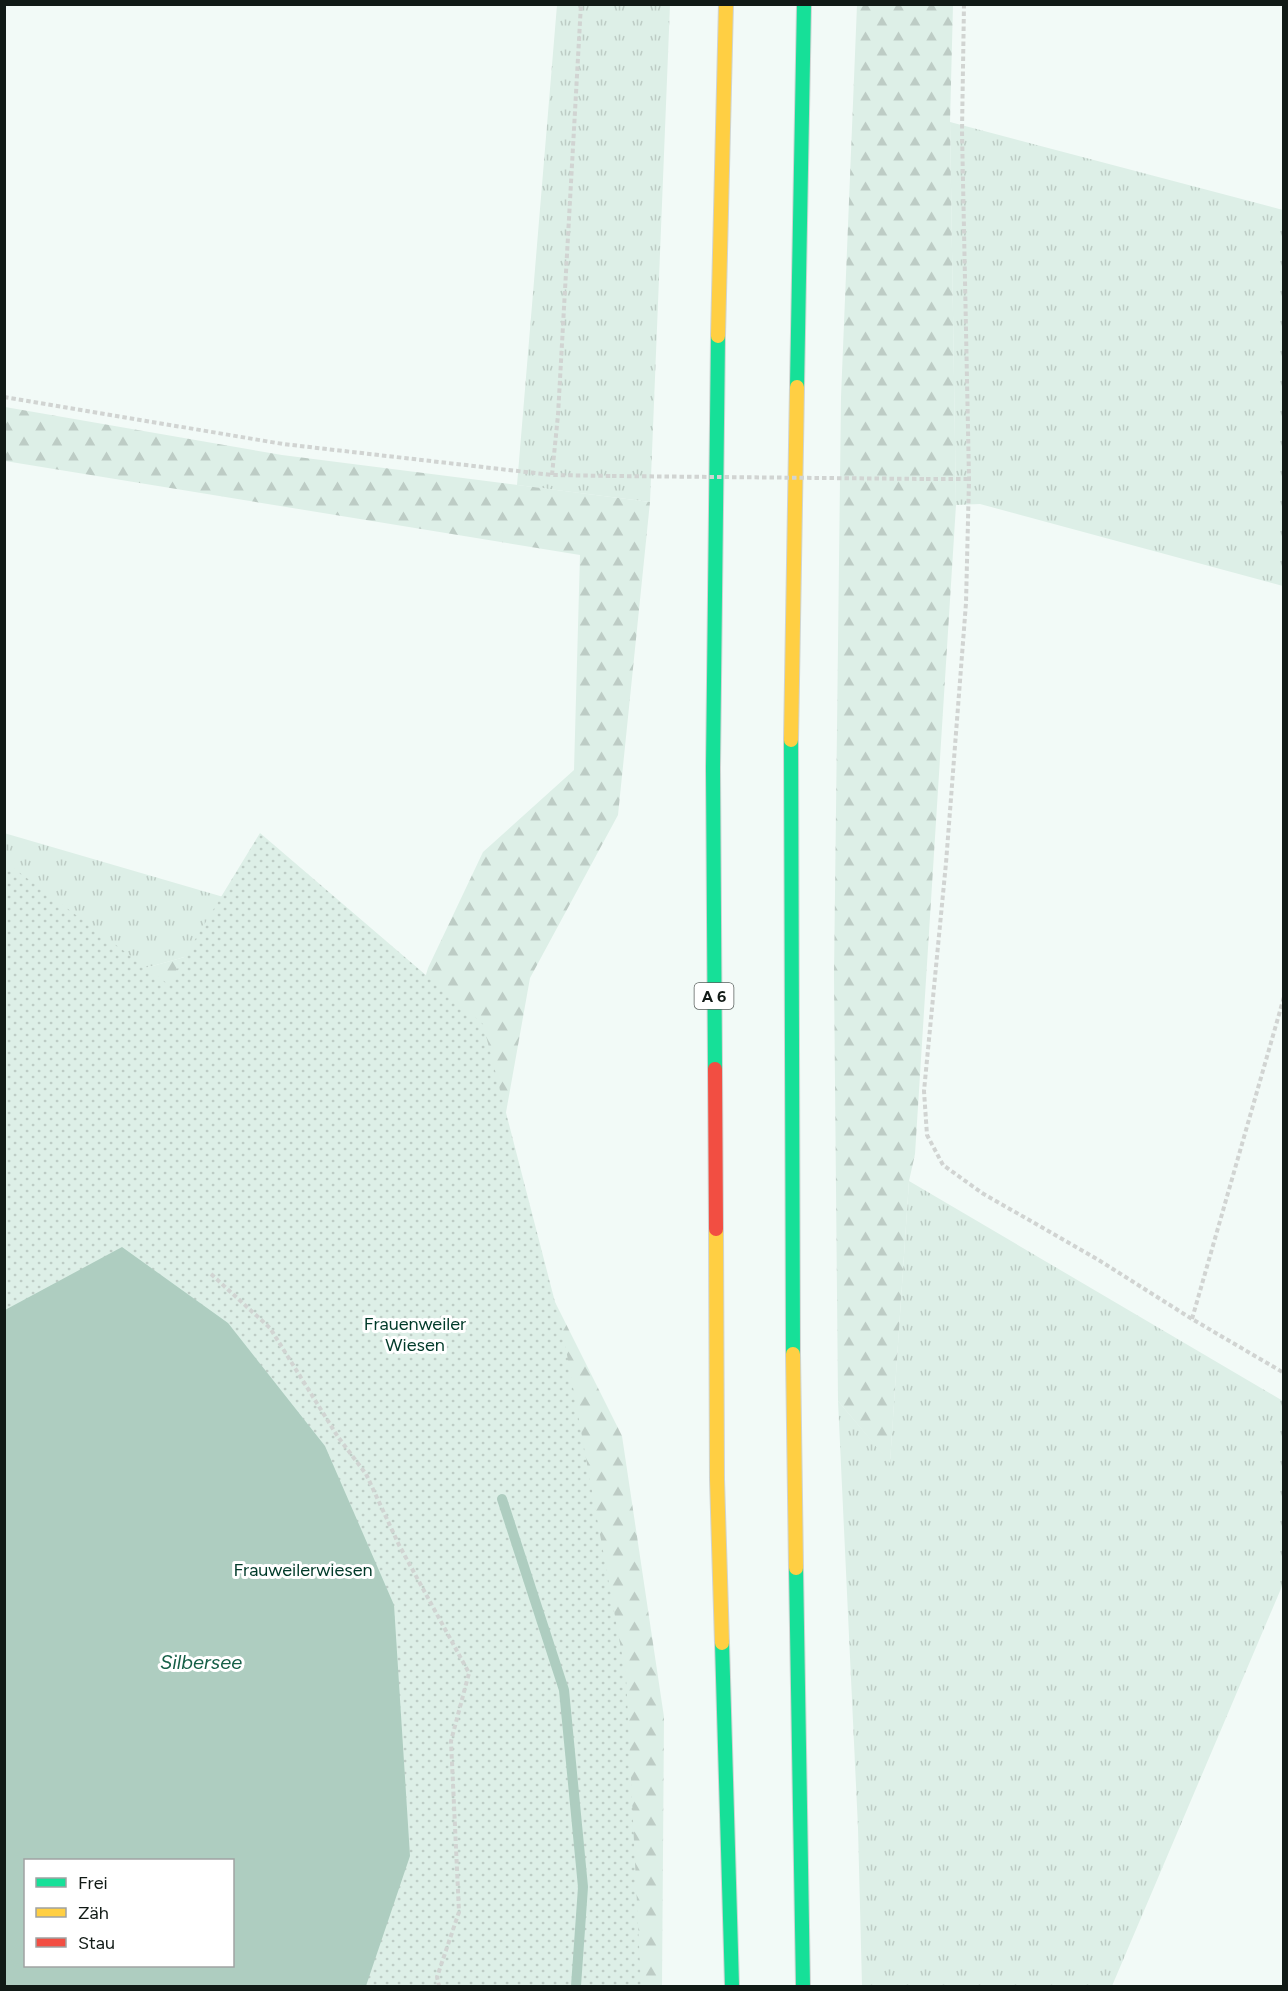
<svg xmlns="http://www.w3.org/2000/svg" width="1288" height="1991" font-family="Figtree,sans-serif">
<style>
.grass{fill:url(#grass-tufts)}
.forest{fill:url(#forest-firs)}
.park{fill:url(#park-dots);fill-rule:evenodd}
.water{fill:#aecdc0;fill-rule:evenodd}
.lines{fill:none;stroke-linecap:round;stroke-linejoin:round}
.stream{stroke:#aecdc0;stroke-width:10}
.fast-casing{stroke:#cfd4d2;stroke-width:16}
.slow-casing{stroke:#cfd4d2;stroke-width:16}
.jam-casing{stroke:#cfd4d2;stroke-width:16}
.path{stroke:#d1d4d2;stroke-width:4;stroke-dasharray:4.5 3;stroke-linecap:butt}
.fast{stroke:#16e098;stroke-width:14}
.slow{stroke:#ffcf43;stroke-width:14}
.jam{stroke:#f24e42;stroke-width:14}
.path-bridge{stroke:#d1d4d2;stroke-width:4;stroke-dasharray:4.5 3;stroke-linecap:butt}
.labels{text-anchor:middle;stroke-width:6;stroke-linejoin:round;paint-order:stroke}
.shield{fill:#fff;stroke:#585f5c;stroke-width:1.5}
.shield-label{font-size:16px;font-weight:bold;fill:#111a16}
.park-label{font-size:18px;fill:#003a29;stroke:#fff}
.water-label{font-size:20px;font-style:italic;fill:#155f47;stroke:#fff}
</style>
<defs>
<pattern id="grass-tufts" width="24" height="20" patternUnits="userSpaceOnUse" patternTransform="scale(1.5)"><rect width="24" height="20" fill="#ddefe7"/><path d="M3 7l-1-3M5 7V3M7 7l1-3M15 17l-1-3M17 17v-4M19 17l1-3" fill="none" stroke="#bdccc5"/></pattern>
<pattern id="forest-firs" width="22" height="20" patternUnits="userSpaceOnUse" patternTransform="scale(1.5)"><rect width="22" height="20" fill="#ddefe7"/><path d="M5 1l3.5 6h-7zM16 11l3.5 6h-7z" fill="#bdccc5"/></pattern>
<pattern id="park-dots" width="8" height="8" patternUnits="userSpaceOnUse" patternTransform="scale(1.5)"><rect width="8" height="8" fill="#ddefe7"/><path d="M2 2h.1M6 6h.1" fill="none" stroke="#bdccc5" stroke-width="1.8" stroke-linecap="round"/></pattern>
</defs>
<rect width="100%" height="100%" fill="#f2faf7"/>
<path class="grass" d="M557,5H670L650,502L517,485Z
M950,122L1283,210V586L980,504L956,505Z
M4,833L289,916L241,941L82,986L5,948Z
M909,1181L1283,1401V1584L1112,1986H862L858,1828L838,1401L890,1462Z"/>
<path class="forest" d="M857,5H953L950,122L956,505L915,1154L909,1181L890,1463L838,1401L834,976L841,397Z
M5,407L282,455L650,502L618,815L530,978L505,1118L537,1266L622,1436L664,1717L662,1986H366L4,948L82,986L241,941L394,1083L428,968L483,852L574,770L580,555L5,461Z"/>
<path class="park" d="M260,833L483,1024L563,1333L626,1676L641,1986H5L4,861L168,984ZM26,1860H232V1966H26Z"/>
<path class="water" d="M122,1247L228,1323L325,1446L394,1605L410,1856L366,1986H5V1310ZM26,1860H232V1966H26Z"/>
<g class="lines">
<path class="stream" d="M502,1499L564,1690L583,1887L576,1986"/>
<defs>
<path id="fast" d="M797,387L804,4
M791,740L793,1354
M715,1069L713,768L718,336
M796,1568L803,1986
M722,1643L732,1986"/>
<path id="slow" d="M718,336L726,4
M791,740L797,387
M716,1229L717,1479L722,1643
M793,1354L796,1568"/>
<path id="jam" d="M715,1069L716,1229"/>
</defs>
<use href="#fast" class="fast-casing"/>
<use href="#slow" class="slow-casing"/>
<use href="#jam" class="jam-casing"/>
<path class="path" d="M964,4L962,131L969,479L966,603L946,863L924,1091L927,1135L943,1165L982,1193L1097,1259L1192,1319L1284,1373
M4,397L283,444L552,475L612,476
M552,475L558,415L581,4
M926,479H969
M211,1274L270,1328L338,1437L366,1474L399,1545L469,1673L451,1741L459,1912L437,1977L439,1986
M1192,1319L1284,997"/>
<use href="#fast" class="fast"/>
<use href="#slow" class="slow"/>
<use href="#jam" class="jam"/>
<path class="path-bridge" d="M612,476L926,479"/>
</g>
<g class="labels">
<rect class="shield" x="694.5" y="983" width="39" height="26" rx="4.5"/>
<g class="shield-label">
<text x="714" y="1002">A 6</text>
</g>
<g class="park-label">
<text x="415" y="1330">Frauenweiler<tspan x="415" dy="21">Wiesen</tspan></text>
<text x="303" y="1576">Frauweilerwiesen</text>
</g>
<g class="water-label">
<text x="201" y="1669">Silbersee</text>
</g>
</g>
<rect width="1288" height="1991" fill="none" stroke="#111a16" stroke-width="12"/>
<rect x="24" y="1859" width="210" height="108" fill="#ffffff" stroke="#a0a3a2" stroke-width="1.5"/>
<rect x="36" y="1878" width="30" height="9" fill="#16e098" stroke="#a0a3a2" stroke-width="1.5"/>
<text x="78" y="1889" font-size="18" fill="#111a16">Frei</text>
<rect x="36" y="1908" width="30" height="9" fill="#ffcf43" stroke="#a0a3a2" stroke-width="1.5"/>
<text x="78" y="1919" font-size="18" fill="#111a16">Zäh</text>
<rect x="36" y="1938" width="30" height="9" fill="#f24e42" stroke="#a0a3a2" stroke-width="1.5"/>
<text x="78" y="1949" font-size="18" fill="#111a16">Stau</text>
</svg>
